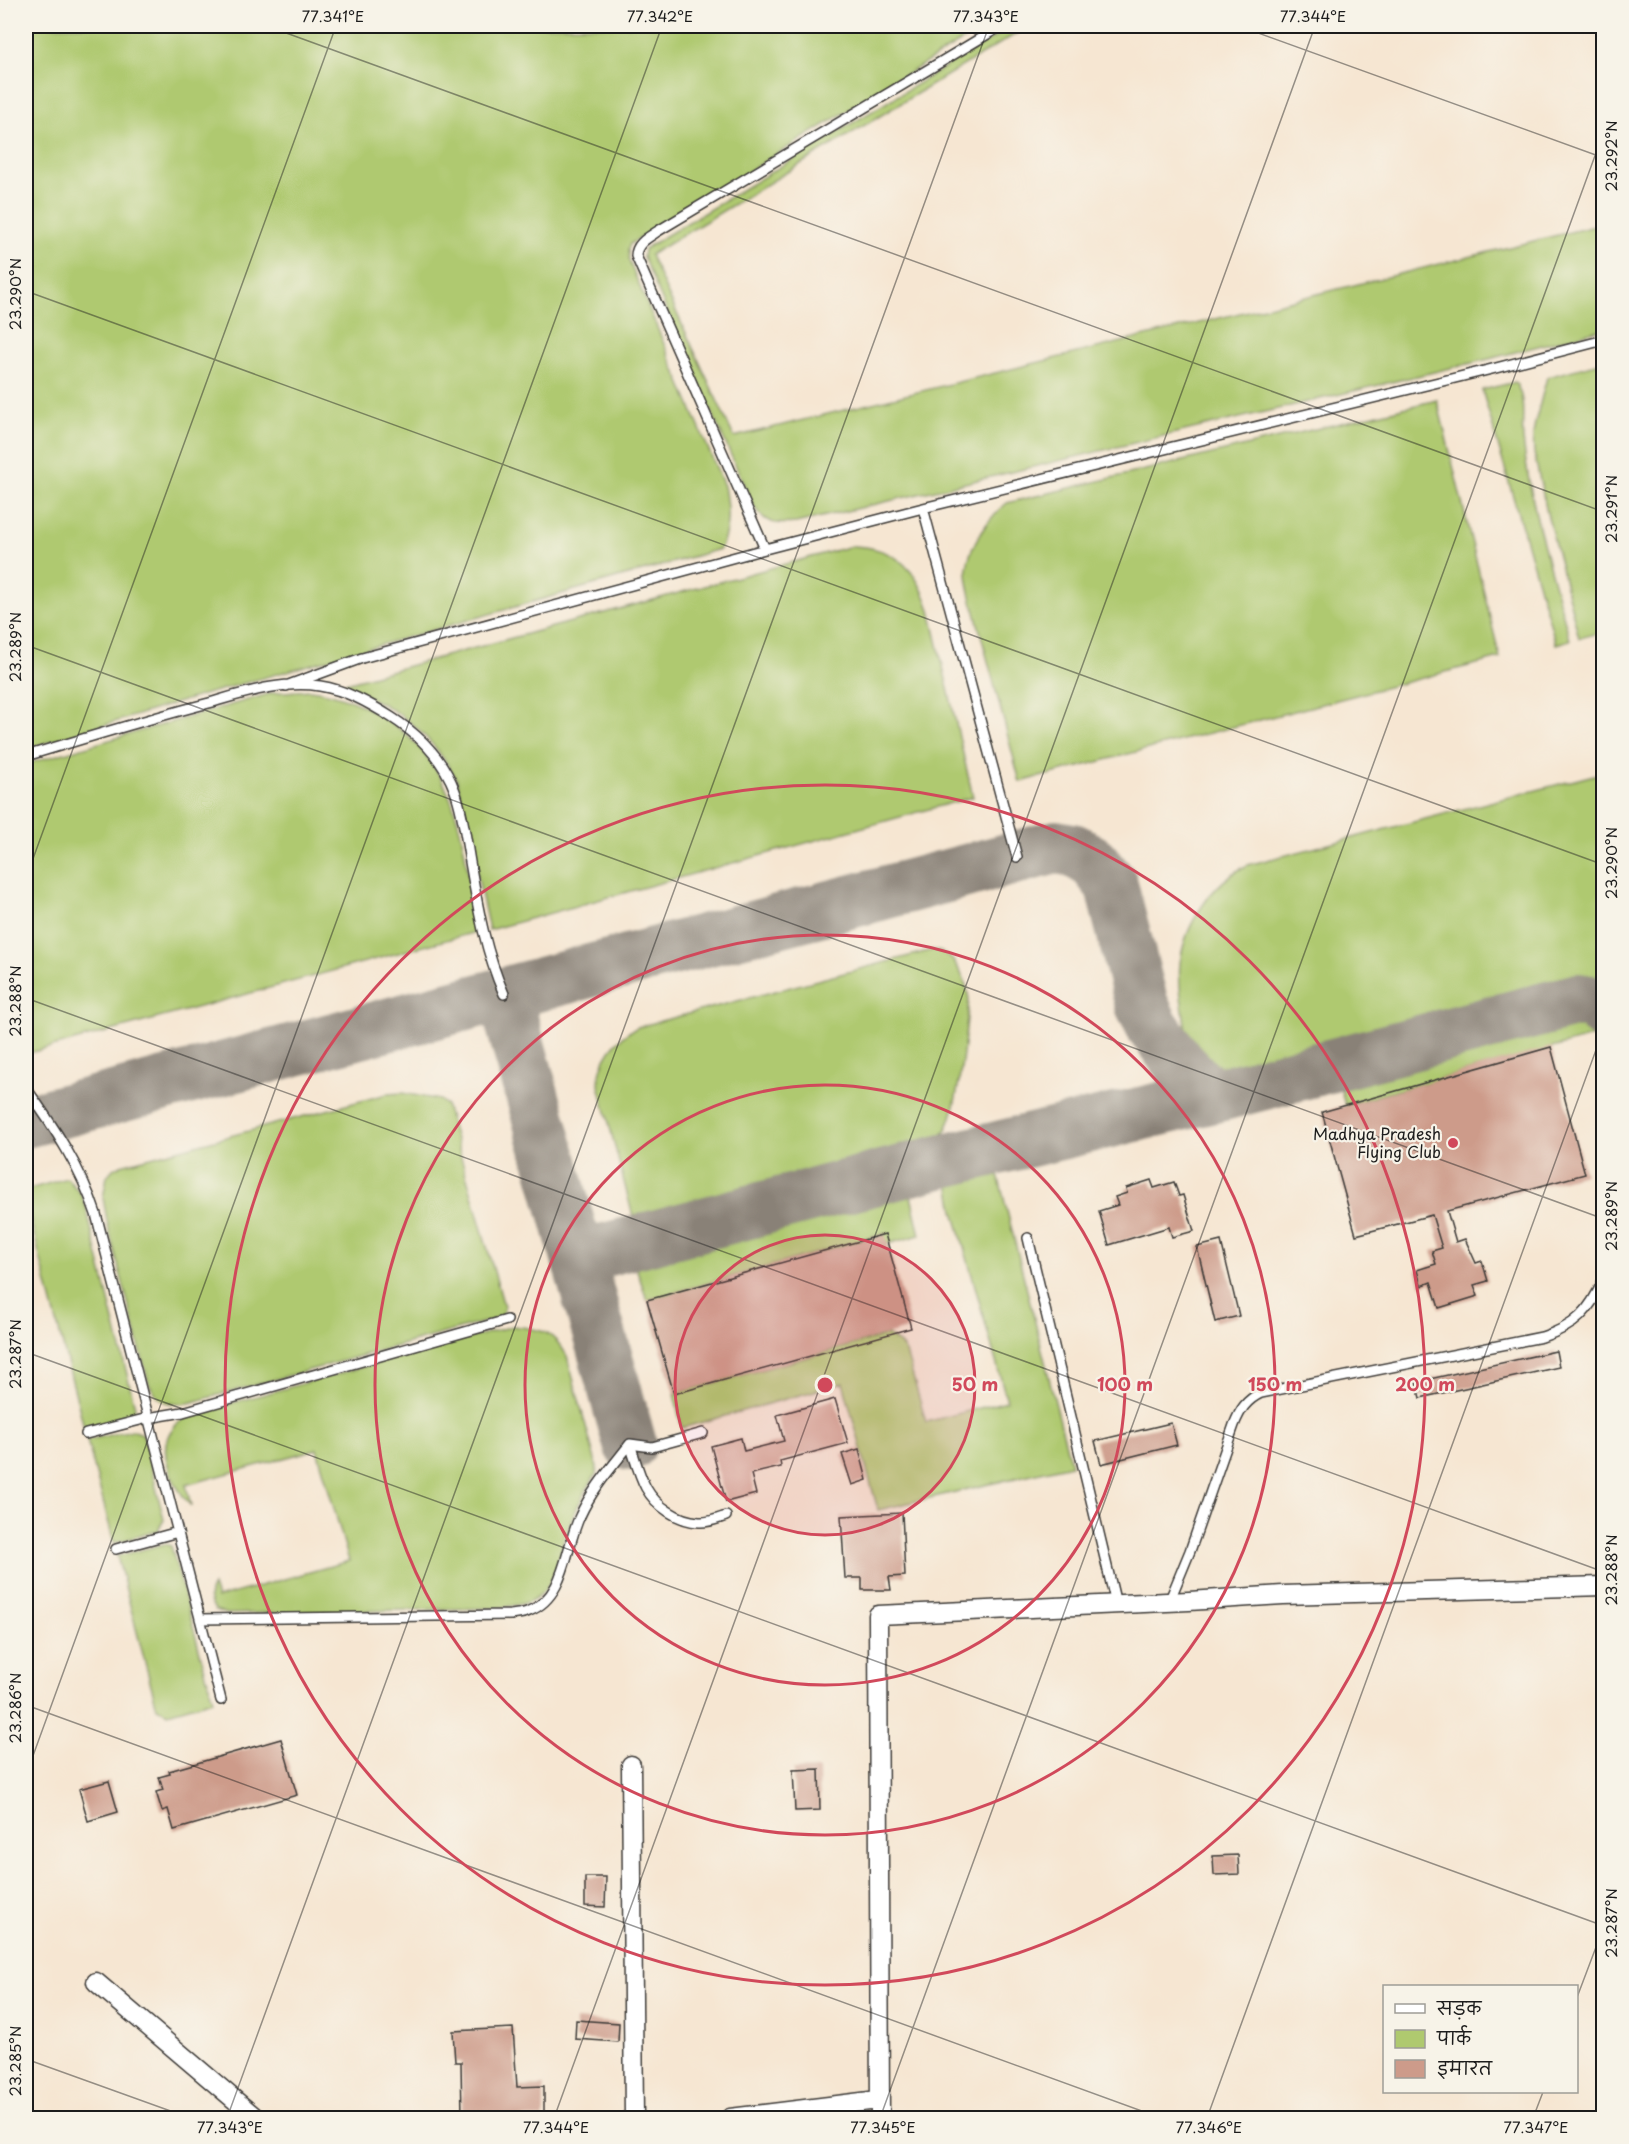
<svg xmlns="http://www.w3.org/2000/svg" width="1629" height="2144" font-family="'Playpen Sans','Playpen Sans Deva',sans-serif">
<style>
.green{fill:#afc96f;stroke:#667246;stroke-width:1.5}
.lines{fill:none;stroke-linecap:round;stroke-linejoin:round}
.taxiway{stroke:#898177;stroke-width:54}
.building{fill:#cd9b8a}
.service-casing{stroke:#3d3a37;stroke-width:12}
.minor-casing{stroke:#3d3a37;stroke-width:21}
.service{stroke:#fff;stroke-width:9}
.minor{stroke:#fff;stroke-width:18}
.ticks{fill:none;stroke:#1c1c1c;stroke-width:1.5;stroke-opacity:0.45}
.ring{fill:none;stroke:#d1495b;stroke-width:3}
.poi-dot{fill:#d1495b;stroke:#f7f3e8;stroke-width:2}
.labels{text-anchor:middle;stroke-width:4.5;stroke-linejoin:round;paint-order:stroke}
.poi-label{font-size:16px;fill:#1c1c1c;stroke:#f7f3e8;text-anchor:end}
.centre{fill:#d1495b;stroke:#f7f3e8;stroke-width:3}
.ring-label{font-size:18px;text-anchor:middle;font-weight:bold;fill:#d1495b;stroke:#f7f3e8;stroke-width:4.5;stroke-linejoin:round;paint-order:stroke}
.neatline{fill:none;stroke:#1c1c1c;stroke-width:2}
.ticks-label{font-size:15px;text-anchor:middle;fill:#1c1c1c}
</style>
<rect width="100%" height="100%" fill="#f7f3e8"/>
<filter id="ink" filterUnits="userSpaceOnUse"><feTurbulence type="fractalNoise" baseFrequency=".0167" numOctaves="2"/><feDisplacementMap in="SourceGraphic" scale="12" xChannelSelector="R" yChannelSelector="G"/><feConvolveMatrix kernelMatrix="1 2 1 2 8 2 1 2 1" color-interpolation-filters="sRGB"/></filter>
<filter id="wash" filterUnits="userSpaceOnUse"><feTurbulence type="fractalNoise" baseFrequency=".008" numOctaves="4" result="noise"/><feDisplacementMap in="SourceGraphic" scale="24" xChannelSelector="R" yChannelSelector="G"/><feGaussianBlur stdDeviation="1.35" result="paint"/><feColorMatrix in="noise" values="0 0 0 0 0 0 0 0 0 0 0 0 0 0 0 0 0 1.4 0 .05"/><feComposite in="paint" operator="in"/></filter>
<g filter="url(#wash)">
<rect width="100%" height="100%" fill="#f6e6d2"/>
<path class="green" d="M26,26H986L630,244L628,249L629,261L724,486C728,508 730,528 720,549L206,694L26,749Z
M1013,26H1029L650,255L734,437L1603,224V329L1489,359L796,523C774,525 765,524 753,505L643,257L644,249Z
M1603,362V632L1579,638L1547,513L1534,453L1533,435L1535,423L1547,377Z
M1515,382C1527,400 1521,419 1523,439C1530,507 1552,574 1570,640L1556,644L1482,390Z
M1437,400L1500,658L1020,782L972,601C970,591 966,579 967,568C970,544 989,517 1007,503Z
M852,546C896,547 917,569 930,610L973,797L489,930L457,780C429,730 393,703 338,685Z
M310,690C336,693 360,703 383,717C464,769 463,846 476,932L26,1054V764L272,693Z
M1598,774L1604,797L1603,981L1283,1069C1257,1074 1226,1080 1202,1064C1190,1056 1187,1036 1185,1023C1182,1004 1178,983 1180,963C1185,924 1212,882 1248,865Z
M932,950C955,951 966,980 969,999C966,1028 959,1109 945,1131C931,1152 908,1159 886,1166L645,1225L638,1221L632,1213L599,1085C599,1060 615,1038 638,1027Z
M1564,1017C1580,1017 1588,1021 1592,1037L1345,1105L1337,1076Z
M403,1093L440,1100L446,1105L504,1306L503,1315L492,1320L189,1403C167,1405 160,1404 149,1384L108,1226L103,1198L107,1176L113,1169L121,1165L387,1094Z
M997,1171L1071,1465L878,1510L843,1383L682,1428L674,1394L888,1335L900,1344L906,1352L926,1422L1007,1401L954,1211L949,1183L965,1176Z
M67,1178L81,1194L86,1207L135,1407L132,1416L127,1419L85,1431L26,1203V1190Z
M908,1183L920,1235L887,1244L884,1234L647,1300L637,1270L643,1260L648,1256Z
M513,1326C540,1329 553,1330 567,1356L597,1467L596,1474C584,1493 573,1514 565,1536C559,1554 557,1577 543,1592C531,1605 513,1606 496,1608L227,1614L215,1610C209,1602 207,1595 213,1586L217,1598L349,1561L317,1449L186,1485L191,1506C174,1487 153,1448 175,1426C181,1419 190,1416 199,1412Z
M132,1430L143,1434L164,1520L157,1531L114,1543L87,1440Z
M164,1544L171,1546L213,1700L168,1713L157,1708L117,1556Z"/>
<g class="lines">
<path class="taxiway" d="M504,994L630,1444
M26,1121L1056,847L1073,850L1093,862L1111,884L1142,1005L1153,1027L1178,1062L1199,1084L1212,1092L1227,1093L1578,1000L1596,1003L1604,1013
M578,1257L931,1164L1227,1093"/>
</g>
<g id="blocks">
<path class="building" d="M1551,1047L1585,1174L1447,1211L1456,1242L1465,1239L1476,1263L1482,1261L1488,1281L1474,1285L1478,1296L1439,1308L1431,1282L1421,1286L1417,1270L1436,1264L1432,1251L1442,1248L1432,1215L1356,1235L1322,1112Z
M1151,1180L1154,1188L1174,1182L1179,1196L1183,1195L1194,1231L1172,1237L1169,1227L1109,1245L1099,1211L1118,1205L1115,1197L1127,1193L1126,1188Z
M885,1234L911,1328L674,1394L647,1300Z
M1221,1241L1239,1316L1215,1322L1197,1247Z
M1556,1351L1559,1367L1420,1398L1416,1382Z
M835,1399L848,1443L780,1461L781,1467L751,1474L756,1494L726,1502L711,1446L741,1438L744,1451L784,1441L777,1415Z
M1171,1423L1177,1445L1101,1464L1095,1441Z
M859,1449L867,1480L852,1485L842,1454Z
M902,1513L905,1576L889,1577L891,1590H862V1578H845L841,1516Z
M281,1739L297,1795L174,1830L168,1809L162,1811L156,1792L163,1790L159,1777L170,1774L169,1771Z
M819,1769L820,1810L795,1811L793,1770Z
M109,1781L118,1812L88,1821L79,1789Z
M1238,1855L1239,1874L1214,1875L1213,1856Z
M585,1877H606L605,1907L585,1906Z
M576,2020L619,2023L618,2042L575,2039Z
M513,2028L517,2087L544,2086V2118H462L461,2062H455L453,2031Z"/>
</g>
</g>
<g filter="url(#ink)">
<use href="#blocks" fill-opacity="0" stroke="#3d3a37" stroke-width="1.5"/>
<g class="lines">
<defs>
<path id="service" d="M923,508L1017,857
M765,549L636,256C636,243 649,237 658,231L1001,26
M286,686L362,658L765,549L923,508L1492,369L1604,340
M26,756C86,738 147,719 209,703C244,693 283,680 320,686C346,690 369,703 391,717C418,734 443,759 455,791C463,813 466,839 470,862C478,908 485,951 504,994
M26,1088C54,1127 81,1168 96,1214L221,1700
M1028,1238L1116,1604
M86,1434L148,1418L183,1412L507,1320
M630,1444C635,1459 639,1475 646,1488C656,1506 678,1521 699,1522C708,1523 717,1519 726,1516
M630,1444L652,1447L703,1433
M116,1549L178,1532
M1169,1602L1190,1551L1234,1425C1240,1410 1246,1400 1261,1393L1542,1337C1576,1326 1589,1312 1604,1279
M200,1619L511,1615C516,1614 524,1614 529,1611C566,1597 565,1547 580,1516C592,1489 612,1467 630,1444"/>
<path id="minor" d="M631,1765L634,2118
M96,1982L256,2118
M730,2118L878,2100
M880,2118L878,1615L1189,1601L1283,1595L1604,1586"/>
</defs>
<use href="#service" class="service-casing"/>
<use href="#minor" class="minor-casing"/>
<use href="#service" class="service"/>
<use href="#minor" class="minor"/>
</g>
</g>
<path class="ticks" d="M267,26L1604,512M1239,26L1604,158M26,291L1604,865M26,645L1604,1219M26,878L336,26M26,998L1604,1572M26,1352L1604,1926M26,1705L1161,2118M26,1775L662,26M1576,2000L1604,1926M26,2059L190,2118M227,2118L989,26M554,2118L1315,26M880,2118L1604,131M1207,2118L1604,1028M1533,2118L1543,2092"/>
<circle cx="825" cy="1385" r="150" fill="#d1495b" fill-opacity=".12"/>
<g class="ring">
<circle cx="825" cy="1385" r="150"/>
<circle cx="825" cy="1385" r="300"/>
<circle cx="825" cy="1385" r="450"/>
<circle cx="825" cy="1385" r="600"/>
</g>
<circle class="poi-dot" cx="1453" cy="1143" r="6"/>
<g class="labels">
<g class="poi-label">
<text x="1441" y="1140">Madhya Pradesh<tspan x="1441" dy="18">Flying Club</tspan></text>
</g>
</g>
<circle cx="825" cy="1385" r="9" class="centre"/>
<g class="ring-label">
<text x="975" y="1391">50 m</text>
<text x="1125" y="1391">100 m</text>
<text x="1275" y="1391">150 m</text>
<text x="1425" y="1391">200 m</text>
</g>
<rect width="1629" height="2144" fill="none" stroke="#f7f3e8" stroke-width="66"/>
<rect x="1383" y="1985" width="195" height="108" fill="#f7f3e8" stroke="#9f9d96" stroke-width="1.5"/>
<rect x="1395" y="2004" width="30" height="9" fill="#ffffff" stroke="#9f9d96" stroke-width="1.5"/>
<text x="1437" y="2015" font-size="18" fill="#1c1c1c">सड़क</text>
<rect x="1395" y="2030" width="30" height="18" fill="#afc96f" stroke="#9f9d96" stroke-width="1.5"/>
<text x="1437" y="2045" font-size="18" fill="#1c1c1c">पार्क</text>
<rect x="1395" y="2060" width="30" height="18" fill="#cd9b8a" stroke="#9f9d96" stroke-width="1.5"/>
<text x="1437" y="2075" font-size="18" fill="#1c1c1c">इमारत</text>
<rect x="33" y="33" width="1563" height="2078" class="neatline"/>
<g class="ticks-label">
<text x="333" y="22">77.341°E</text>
<text x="660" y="22">77.342°E</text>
<text x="986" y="22">77.343°E</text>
<text x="1313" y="22">77.344°E</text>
<text transform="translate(1612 156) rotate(-90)" y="5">23.292°N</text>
<text transform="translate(16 294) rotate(-90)" y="5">23.290°N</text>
<text transform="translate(1612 509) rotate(-90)" y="5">23.291°N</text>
<text transform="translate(16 647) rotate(-90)" y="5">23.289°N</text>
<text transform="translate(1612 863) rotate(-90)" y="5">23.290°N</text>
<text transform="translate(16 1001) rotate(-90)" y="5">23.288°N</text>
<text transform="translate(1612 1216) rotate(-90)" y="5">23.289°N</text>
<text transform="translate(16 1354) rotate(-90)" y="5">23.287°N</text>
<text transform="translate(1612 1570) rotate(-90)" y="5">23.288°N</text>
<text transform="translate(16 1708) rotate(-90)" y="5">23.286°N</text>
<text transform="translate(1612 1923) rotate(-90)" y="5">23.287°N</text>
<text transform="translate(16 2061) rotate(-90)" y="5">23.285°N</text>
<text x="230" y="2133">77.343°E</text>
<text x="556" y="2133">77.344°E</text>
<text x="883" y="2133">77.345°E</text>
<text x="1209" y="2133">77.346°E</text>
<text x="1536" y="2133">77.347°E</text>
</g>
</svg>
